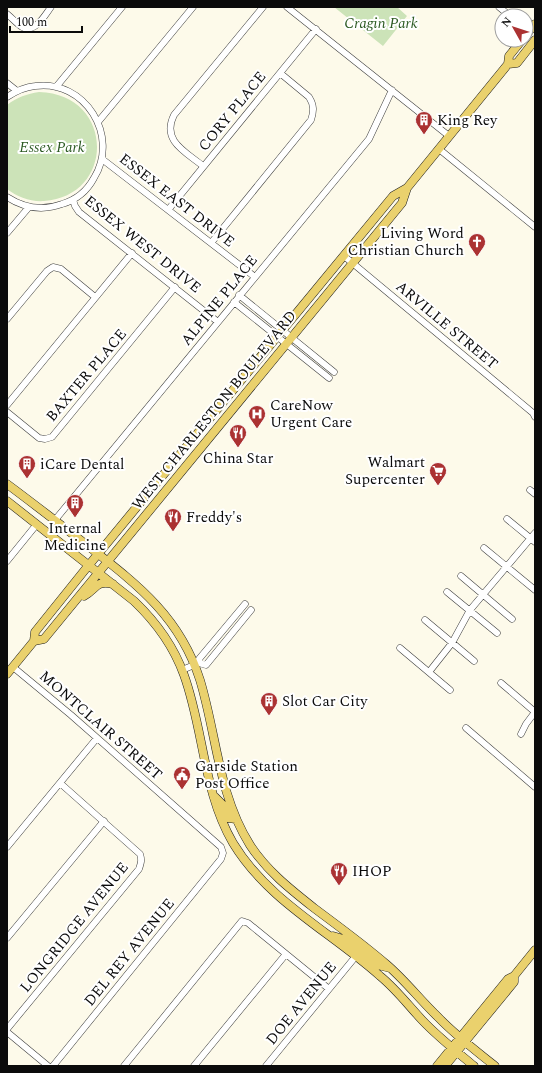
<svg xmlns="http://www.w3.org/2000/svg" width="542" height="1073" font-family="Spectral,serif">
<style>
.green{fill:#cce3b8}
.lines{fill:none;stroke-linecap:round;stroke-linejoin:round}
.minor-casing{stroke:#3e3e3e;stroke-width:7}
.major-casing{stroke:#1c1c1c;stroke-width:9}
.minor{stroke:#fff;stroke-width:6}
.major{stroke:#ead16d;stroke-width:8}
.labels{text-anchor:middle;stroke-width:4;stroke-linejoin:round;paint-order:stroke}
.park-label{font-size:15px;font-style:italic;fill:#2c5a23;stroke:#fff}
.street-label{font-size:15px;fill:#0b0b0b;stroke:#fff}
.poi-label{font-size:15px;fill:#0b0b0b;stroke:#fff;text-anchor:start}
</style>
<rect width="100%" height="100%" fill="#fdfaea"/>
<path class="green" d="M334,7H397L407,16L383,46Z
M39,92C115,94 116,196 44,201C31,202 17,197 7,189V105C17,97 27,94 39,92Z"/>
<g class="lines">
<defs>
<path id="minor" d="M287,7L449,136
M499,7L510,16
M7,14C12,18 17,24 22,27C35,34 45,15 51,7
M7,83L17,91
M56,87L122,7
M7,97C16,91 25,87 35,86C85,79 120,136 94,178C87,191 76,200 62,204C43,211 24,208 7,197
M98,122L193,7
M439,149L535,227
M102,159L255,277
M203,166C186,152 161,141 174,115L263,7
M73,200L75,206L79,212L218,322
M168,210L316,29
M7,233L29,207
M211,243L311,120C314,111 314,105 309,97L280,73
M344,256L533,413L535,417
M239,295L334,372
M234,302L329,378
M7,319L47,271L53,267L61,269L95,297
M7,405L132,253
M7,412L39,438L45,439L52,437L175,287
M530,490L535,494
M507,519L535,542
M55,520L369,139L392,90
M484,548L535,590
M7,561L37,524
M461,576L512,619
M447,592L497,633
M425,620L474,661
M400,648L450,690
M199,663V659L245,604
M13,667L71,715L221,847L223,853L221,859L53,1066
M182,670L199,663L206,665L251,610
M429,672L452,643L470,610L535,533
M501,683L535,712
M466,728L535,787
M521,734L526,724L535,712
M7,847L97,738
M7,938L104,821
M7,1029L139,869C141,863 142,860 140,854L60,783
M7,1032L48,1066
M124,1066L242,921L248,923L329,989
M194,1066L286,954
M266,1066L356,956"/>
<path id="major" d="M526,35L535,24
M508,64L517,63L535,40
M7,484C34,504 61,525 88,546C138,585 180,617 200,680C217,736 218,794 250,845C267,871 290,889 314,908C338,926 363,944 386,964C405,980 420,1000 438,1017C455,1035 475,1050 495,1066
M7,501L134,601C156,622 174,647 184,675C204,730 203,792 233,843C268,901 331,932 380,976C396,989 408,1005 422,1020C438,1037 456,1051 474,1066
M84,596C97,589 95,580 113,584
M34,641L44,639L402,203L407,188L508,64L509,56L522,40
M7,674L34,641L35,632L84,571L393,196L407,188
M215,797L223,805L228,818L236,819
M333,936L343,939L356,948H359L364,946
M356,956L361,953L378,965L390,968
M437,1066L508,979L514,976L535,950
M445,1066L514,982V976"/>
</defs>
<use href="#minor" class="minor-casing"/>
<use href="#major" class="major-casing"/>
<use href="#minor" class="minor"/>
<use href="#major" class="major"/>
</g>
<defs>
<symbol id="building-pin" viewBox="-11 -11 22 30"><path d="M0 17L-7.5 6A9.5 9.5 0 1 1 7.5 6Z" fill="#ab3232" stroke="#fff"/><path d="M-4-6H4V6H1V3H-1V6H-4ZM-2.5-4.3h1.7v1.8h-1.7ZM.8-4.3h1.7v1.8H.8ZM-2.5-1h1.7V.8h-1.7ZM.8-1h1.7V.8H.8Z" fill="#fff"/></symbol>
<symbol id="church-pin" viewBox="-11 -11 22 30"><path d="M0 17L-7.5 6A9.5 9.5 0 1 1 7.5 6Z" fill="#ab3232" stroke="#fff"/><path d="M-1.2-6h2.4v3.5h3.3v2.4h-3.3V6h-2.4V-.1h-3.3v-2.4h3.3Z" fill="#fff"/></symbol>
<symbol id="hospital-pin" viewBox="-11 -11 22 30"><path d="M0 17L-7.5 6A9.5 9.5 0 1 1 7.5 6Z" fill="#ab3232" stroke="#fff"/><path d="M-5-5h3v3.5h4V-5h3V5h-3V1.5h-4V5h-3Z" fill="#fff"/></symbol>
<symbol id="restaurant-pin" viewBox="-11 -11 22 30"><path d="M0 17L-7.5 6A9.5 9.5 0 1 1 7.5 6Z" fill="#ab3232" stroke="#fff"/><path d="M-5-6h1v4h1v-4h1v4h1v-4h1v5L-1.5 .5V6h-2V.5L-5-1ZM5-6V6H3V1.5H1.5Q1.5-4 5-6Z" fill="#fff"/></symbol>
<symbol id="supermarket-pin" viewBox="-11 -11 22 30"><path d="M0 17L-7.5 6A9.5 9.5 0 1 1 7.5 6Z" fill="#ab3232" stroke="#fff"/><path d="M-6-5.5h2.5l.6 2H6L4.5 2H-2.5L-4.4-4H-6ZM-1.5 3.2a1.3 1.3 0 1 0 .1 0ZM3 3.2a1.3 1.3 0 1 0 .1 0Z" fill="#fff"/></symbol>
<symbol id="civic-pin" viewBox="-11 -11 22 30"><path d="M0 17L-7.5 6A9.5 9.5 0 1 1 7.5 6Z" fill="#ab3232" stroke="#fff"/><path d="M-.6-6.5H3V-4.5H.6V-3L4-1V1h2V6H-6V1h2V-1L-.6-3ZM-1.2 2.5V6h2.4V2.5Z" fill="#fff"/></symbol>
</defs>
<g fill-rule="evenodd">
<use href="#building-pin" x="414" y="110" width="20" height="27"/>
<use href="#church-pin" x="467" y="232" width="20" height="27"/>
<use href="#hospital-pin" x="247" y="404" width="20" height="27"/>
<use href="#restaurant-pin" x="228" y="423" width="20" height="27"/>
<use href="#building-pin" x="17" y="454" width="20" height="27"/>
<use href="#supermarket-pin" x="428" y="461" width="20" height="27"/>
<use href="#building-pin" x="65" y="493" width="20" height="27"/>
<use href="#restaurant-pin" x="163" y="507" width="20" height="27"/>
<use href="#building-pin" x="259" y="691" width="20" height="27"/>
<use href="#civic-pin" x="172" y="765" width="20" height="27"/>
<use href="#restaurant-pin" x="329" y="861" width="20" height="27"/>
</g>
<g class="labels">
<g class="park-label">
<text x="381" y="28">Cragin Park</text>
<text x="52" y="152">Essex Park</text>
</g>
<g class="street-label">
<text transform="translate(232 111) rotate(-51)" y="5">CORY PLACE</text>
<text transform="translate(177 200) rotate(38)" y="5">ESSEX EAST DRIVE</text>
<text transform="translate(143 244) rotate(39)" y="5">ESSEX WEST DRIVE</text>
<text transform="translate(219 300) rotate(-51)" y="5">ALPINE PLACE</text>
<text transform="translate(447 325) rotate(40)" y="5">ARVILLE STREET</text>
<text transform="translate(86 375) rotate(-50)" y="5">BAXTER PLACE</text>
<text transform="translate(214 410) rotate(-51)" y="5">WEST CHARLESTON BOULEVARD</text>
<text transform="translate(101 725) rotate(41)" y="5">MONTCLAIR STREET</text>
<text transform="translate(74 927) rotate(-51)" y="5">LONGRIDGE AVENUE</text>
<text transform="translate(129 952) rotate(-51)" y="5">DEL REY AVENUE</text>
<text transform="translate(301 1003) rotate(-51)" y="5">DOE AVENUE</text>
</g>
<g class="poi-label">
<text x="437" y="125">King Rey</text>
<text x="464" y="238" text-anchor="end">Living Word<tspan x="464" dy="17">Christian Church</tspan></text>
<text x="270" y="410">CareNow<tspan x="270" dy="17">Urgent Care</tspan></text>
<text x="238" y="463" text-anchor="middle">China Star</text>
<text x="425" y="467" text-anchor="end">Walmart<tspan x="425" dy="17">Supercenter</tspan></text>
<text x="40" y="469">iCare Dental</text>
<text x="186" y="522">Freddy's</text>
<text x="75" y="533" text-anchor="middle">Internal<tspan x="75" dy="17">Medicine</tspan></text>
<text x="282" y="706">Slot Car City</text>
<text x="195" y="771">Garside Station<tspan x="195" dy="17">Post Office</tspan></text>
<text x="352" y="876">IHOP</text>
</g>
</g>
<rect width="542" height="1073" fill="none" stroke="#0b0b0b" stroke-width="16"/>
<g transform="translate(514 28) rotate(309)"><circle r="19" fill="#ffffff" stroke="#9d9d9d"/>
<path d="M0-3L7 15L0 10L-7 15Z" fill="#ab3232"/>
<text y="-6" font-size="11" font-weight="bold" text-anchor="middle" fill="#0b0b0b">N</text>
</g>
<path d="M10 26v6h72v-6" fill="none" stroke="#0b0b0b" stroke-width="2"/>
<text x="16" y="26" font-size="12" fill="#0b0b0b" stroke="#ffffff" stroke-width="3" paint-order="stroke">100 m</text>
</svg>
